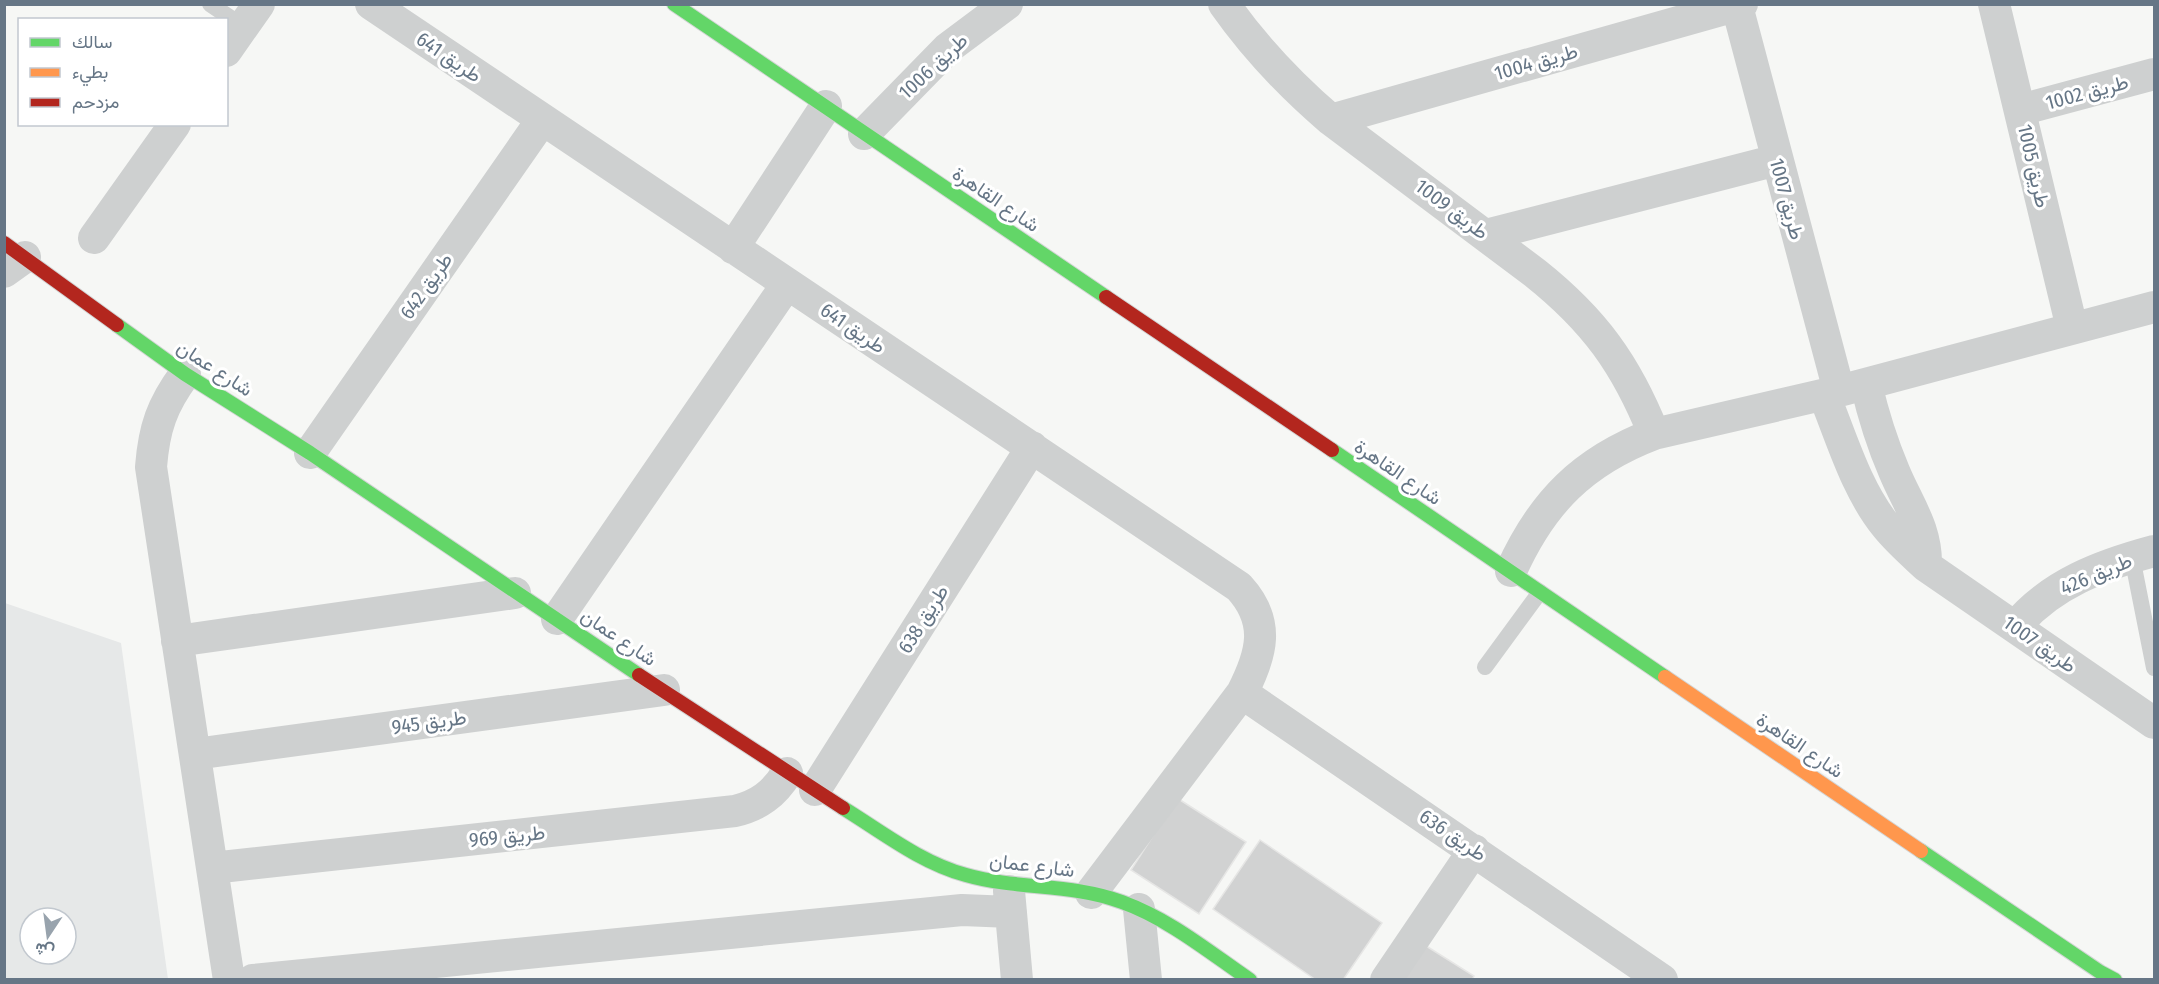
<svg xmlns="http://www.w3.org/2000/svg" width="2159" height="984" font-family="'Fira Sans Condensed',Vazirmatn,sans-serif">
<style>
.built{fill:#e6e8e8;fill-rule:evenodd}
.building{fill:#d1d2d2;stroke:#e6e6e5;stroke-width:1.5}
.lines{fill:none;stroke-linecap:round;stroke-linejoin:round}
.fast-casing{stroke:#d3d5d5;stroke-width:16}
.slow-casing{stroke:#d3d5d5;stroke-width:16}
.jam-casing{stroke:#d3d5d5;stroke-width:16}
.lane{stroke:#ced0d0;stroke-width:16}
.street{stroke:#ced0d0;stroke-width:32}
.fast{stroke:#63d668;stroke-width:14}
.slow{stroke:#ff974d;stroke-width:14}
.jam{stroke:#b3261e;stroke-width:14}
.labels{text-anchor:middle;stroke-width:6;stroke-linejoin:round;paint-order:stroke}
.street-label{font-size:20px;fill:#667686;stroke:#fff}
</style>
<rect width="100%" height="100%" fill="#f6f7f5"/>
<path class="built" d="M5,603L121,643L168,979H5ZM30,918H66V954H30Z"/>
<path class="building" d="M1177,798L1246,842L1199,914L1131,870Z
M1260,840L1382,923L1343,980H1316L1213,909Z
M1423,944L1474,976L1472,980H1400Z"/>
<g class="lines">
<defs>
<path id="fast" d="M674,4L1106,297
M117,325L185,374L310,453L639,675
M1332,450L1665,677
M843,808C882,832 921,863 966,875C1018,890 1071,883 1122,902C1169,919 1209,952 1250,980
M1921,851L2100,972L2115,980"/>
<path id="slow" d="M1665,677L1921,851"/>
<path id="jam" d="M4,243L117,325
M1106,297L1332,450
M639,675L843,808"/>
</defs>
<use href="#fast" class="fast-casing"/>
<use href="#slow" class="slow-casing"/>
<use href="#jam" class="jam-casing"/>
<path class="lane" d="M210,4L244,27
M2132,557L2154,668
M1485,667L1540,592"/>
<path class="street" d="M371,4L1239,587C1271,622 1262,654 1242,693L1091,893
M1224,4C1255,48 1290,85 1331,120L1535,273C1594,320 1626,364 1654,434
M1994,4L2072,328
M1737,6L1839,391
M226,51L259,4
M2020,110L2154,74
M1331,120L1742,4
M864,134L948,48L1007,4
M1486,235L1777,160
M94,238L175,124
M733,248L826,106
M4,272L25,257
M185,374C162,405 154,428 151,467L229,980
M1866,384C1873,414 1882,443 1894,471C1908,505 1927,528 1926,566
M1824,395C1842,439 1856,489 1886,526C1898,541 1912,553 1926,566L2154,723
M310,453L542,120
M1511,571C1542,502 1583,461 1654,434L1839,391L2154,307
M557,619L787,284
M2015,627C2050,584 2102,565 2154,551
M177,641L515,593
M1242,693L1662,980
M195,754L664,690
M815,790L1032,447
M212,868L735,811C759,805 774,794 787,773
M1009,891L1017,980
M1139,909L1146,980
M253,980L962,910L1011,912
M1386,980L1474,850"/>
<use href="#fast" class="fast"/>
<use href="#slow" class="slow"/>
<use href="#jam" class="jam"/>
</g>
<g class="labels">
<g class="street-label">
<text transform="translate(449 57) rotate(34)" y="7">طريق 641</text>
<text transform="translate(1536 62) rotate(-16)" y="7">طريق 1004</text>
<text transform="translate(933 66) rotate(-43)" y="7">طريق 1006</text>
<text transform="translate(2087 92) rotate(-15)" y="7">طريق 1002</text>
<text transform="translate(2034 166) rotate(77)" y="7">طريق 1005</text>
<text transform="translate(996 199) rotate(34)" y="7">شارع القاهرة</text>
<text transform="translate(1787 199) rotate(75)" y="7">طريق 1007</text>
<text transform="translate(1452 209) rotate(37)" y="7">طريق 1009</text>
<text transform="translate(426 286) rotate(-55)" y="7">طريق 642</text>
<text transform="translate(853 328) rotate(34)" y="7">طريق 641</text>
<text transform="translate(215 368) rotate(33)" y="7">شارع عمان</text>
<text transform="translate(1398 472) rotate(34)" y="7">شارع القاهرة</text>
<text transform="translate(2096 574) rotate(-23)" y="7">طريق 426</text>
<text transform="translate(923 619) rotate(-58)" y="7">طريق 638</text>
<text transform="translate(619 637) rotate(34)" y="7">شارع عمان</text>
<text transform="translate(2040 644) rotate(35)" y="7">طريق 1007</text>
<text transform="translate(429 722) rotate(-8)" y="7">طريق 945</text>
<text transform="translate(1800 745) rotate(34)" y="7">شارع القاهرة</text>
<text transform="translate(1453 835) rotate(34)" y="7">طريق 636</text>
<text transform="translate(507 836) rotate(-6)" y="7">طريق 969</text>
<text transform="translate(1032 865) rotate(7)" y="7">شارع عمان</text>
</g>
</g>
<rect width="2159" height="984" fill="none" stroke="#667686" stroke-width="12"/>
<rect x="18" y="18" width="210" height="108" fill="#ffffff" stroke="#c2c8cf" stroke-width="1.5"/>
<rect x="30" y="38" width="30" height="9" fill="#63d668" stroke="#c2c8cf" stroke-width="1.5"/>
<text x="72" y="48" font-size="18" fill="#667686">سالك</text>
<rect x="30" y="68" width="30" height="9" fill="#ff974d" stroke="#c2c8cf" stroke-width="1.5"/>
<text x="72" y="78" font-size="18" fill="#667686">بطيء</text>
<rect x="30" y="98" width="30" height="9" fill="#b3261e" stroke="#c2c8cf" stroke-width="1.5"/>
<text x="72" y="108" font-size="18" fill="#667686">مزدحم</text>
<g transform="translate(48 936) rotate(193)"><circle r="28" fill="#ffffff" stroke="#c2c8cf" stroke-width="1.5"/>
<path d="M0-4.5L10 22L0 15L-10 22Z" fill="#98a3ad"/>
<text y="-9" font-size="16" font-weight="bold" text-anchor="middle" fill="#667686">ش</text>
</g>
</svg>
